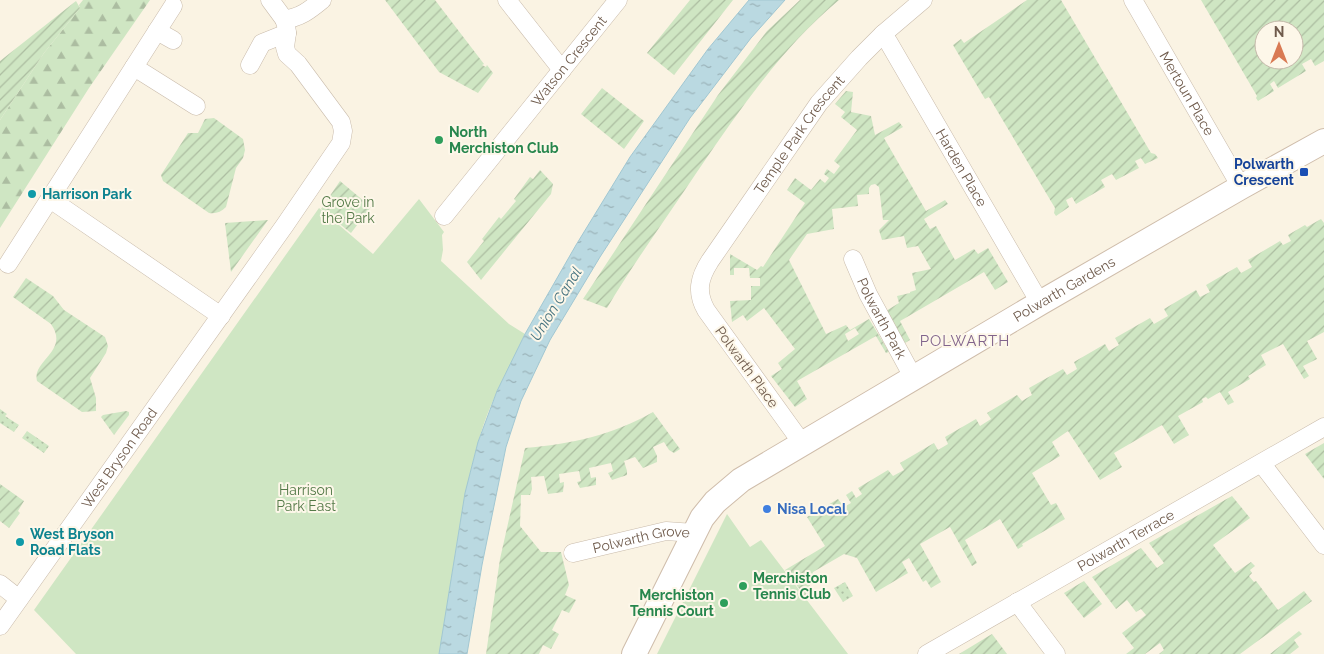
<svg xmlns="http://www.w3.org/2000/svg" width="1324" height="654" font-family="Raleway,sans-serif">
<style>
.grass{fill:url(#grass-dots)}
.forest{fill:url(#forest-firs)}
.park{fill:#cfe6c3}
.garden{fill:url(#garden-furrows);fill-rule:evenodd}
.water{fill:url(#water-ripples);stroke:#a1c7d2}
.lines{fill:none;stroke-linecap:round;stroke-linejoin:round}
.street-casing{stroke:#c9bbab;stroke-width:19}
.secondary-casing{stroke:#cfbdab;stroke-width:26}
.street{stroke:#fff;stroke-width:18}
.secondary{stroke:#fff;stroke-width:24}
.leisure-dot{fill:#2e9e5b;stroke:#fdf7e9;stroke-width:2}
.transit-dot{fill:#1a4fb4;stroke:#fdf7e9;stroke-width:2}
.culture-dot{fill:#0f9aa8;stroke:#fdf7e9;stroke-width:2}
.shop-dot{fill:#3f7fe0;stroke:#fdf7e9;stroke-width:2}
.labels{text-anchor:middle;stroke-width:4;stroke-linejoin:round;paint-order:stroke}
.street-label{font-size:14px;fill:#6f5b4c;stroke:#fdf7e9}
.leisure-label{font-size:14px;font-weight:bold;fill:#27864d;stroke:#fdf7e9;text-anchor:start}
.transit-label{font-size:14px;font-weight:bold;fill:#164399;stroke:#fdf7e9;text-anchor:end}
.culture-label{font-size:14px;font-weight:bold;fill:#0d838f;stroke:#fdf7e9;text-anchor:start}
.park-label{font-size:14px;fill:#547a48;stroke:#fdf7e9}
.shop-label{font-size:14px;font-weight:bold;fill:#366cbe;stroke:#fdf7e9;text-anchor:start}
.water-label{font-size:15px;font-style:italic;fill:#477481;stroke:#fdf7e9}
.neighbourhood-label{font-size:15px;letter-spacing:1px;fill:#81648c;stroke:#fdf7e9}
</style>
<defs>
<pattern id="grass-dots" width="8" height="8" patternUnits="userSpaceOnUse" patternTransform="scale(1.25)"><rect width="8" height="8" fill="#cfe6c3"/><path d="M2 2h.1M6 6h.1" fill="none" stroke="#acbda1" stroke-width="1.8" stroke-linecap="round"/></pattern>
<pattern id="forest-firs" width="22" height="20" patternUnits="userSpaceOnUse" patternTransform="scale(1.25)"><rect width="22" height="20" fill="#cfe6c3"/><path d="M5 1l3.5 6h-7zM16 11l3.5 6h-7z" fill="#acbda1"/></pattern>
<pattern id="garden-furrows" width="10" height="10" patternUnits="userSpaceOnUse" patternTransform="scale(1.25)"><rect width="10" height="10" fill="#cfe6c3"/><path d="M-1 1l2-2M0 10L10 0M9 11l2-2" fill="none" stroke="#acbda1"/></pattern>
<pattern id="water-ripples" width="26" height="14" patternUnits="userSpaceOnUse" patternTransform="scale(1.25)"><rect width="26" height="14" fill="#bad9e1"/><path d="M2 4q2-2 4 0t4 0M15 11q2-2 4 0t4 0" fill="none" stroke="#9bb3b9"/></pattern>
</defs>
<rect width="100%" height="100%" fill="#faf3e3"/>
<path class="grass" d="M0,409L7,414L5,416L19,425L14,432L0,423Z
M27,431L49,446L44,453L22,438Z
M845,582L853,596L843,602L834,588Z"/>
<path class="forest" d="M83,0H150L89,88L0,228V120L44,53L80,8L79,5Z"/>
<path class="park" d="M419,199L444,232L442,235L443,250L441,261L509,324L525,334C508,370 488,405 478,443C458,512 453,584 439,654H76L34,610L319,208L373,254Z
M727,514L750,547L761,540L848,654H657Z"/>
<path class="garden" d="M385,0H435L484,64L482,65L486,67L487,65L493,73L478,93L439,72Z
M690,0H733L674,75L647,53Z
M800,0H839C781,48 739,111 697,172C667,217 635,261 607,308L583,299L718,95L767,31Z
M1027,0H1061L1151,153L1155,154L1158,158L1145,164L1141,158L1135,161L1139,168L1116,180L1112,174L1101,180L1105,187L1076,204L1072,197L1066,200L1069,207L1056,216L1054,213L1055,208L989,97L985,99L953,45L961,39L964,43Z
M1201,0H1324V61L1315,66L1311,59L1302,64L1306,71L1278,88L1274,81L1270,84L1274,91L1258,101L1256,98L1257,96ZM1264,30H1294V60H1264Z
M76,1L80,8L44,53L0,120V61Z
M602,88L644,121L624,149L581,114Z
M846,91L853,92L851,112L871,116L875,135L899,122L903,127L884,138L926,211L945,200L948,204L924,219L930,229L936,226L955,260L974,249L978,254L988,248L1008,282L995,290L984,272L907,317L900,321L910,340L905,343L886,311L899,303L897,296L910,293V292L916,290L912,273L931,269L918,246L907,248L904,236L882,240L879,230L889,220H883L879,187L875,184L871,185L869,188V194L857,195L858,206L832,209L834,229L807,234L789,260L826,334L846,325L850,330L869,319L889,352L886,353L876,336L797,381L807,399L795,407L771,376L782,369L778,363L795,349L764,308L747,321L743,315L732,322L730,301L751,300V286H760V278H750L749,268H734V275H730V254L757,270L761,266L763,267L805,203L787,190L795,178L811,190L820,179L825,183L829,178L824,174L827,169L834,174L840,166L834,161L857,130L841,117L845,112L835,104ZM855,328L859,334L848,341L845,334Z
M214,118L243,139L245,150L243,158L236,168L226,207C221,212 216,214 209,213L163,181L161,175L188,133H198L205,119Z
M540,170L553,184L551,194L481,280L467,262L484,241L482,239L499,217L501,219L516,201L514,199L530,177L533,179Z
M340,181L371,207L351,233L321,209Z
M1321,219L1324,223V332L1307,341L1317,359L1303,366L1309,376L1304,379L1283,344L1261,355L1266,365L1248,376L1250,379L1228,392L1234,402L1228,405L1220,392L1208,399L1206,397L1202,399L1203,402L1178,416L1189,435L1174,444L1162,425L1114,453L1122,467L1100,480L1068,431L1052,442L1060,456L1032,473L1051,505L1056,503L1065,519L1022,544L1023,546L1018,549L1000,519L965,540L977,563L972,566L950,527L920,544L941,582L931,588L926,580L923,582L909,558L902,562L908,573L876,592L857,558L844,554L813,572L807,599L785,570L825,546L807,517L838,499L844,507L851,503L846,495L852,491L856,498L862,494L858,488L888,470L893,476L904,470L900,463L934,443L938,450L948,444L945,437L976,419L980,426L991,419L987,413L1017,395L1022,401L1032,395L1029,388L1063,369L1067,375L1077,369L1074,362L1105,344L1109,351L1119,345L1115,338L1150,318L1154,324L1168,316L1164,309L1196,290L1200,297L1210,292L1206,285L1237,267L1241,273L1252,267L1248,260L1280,241L1283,245L1291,241L1288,235L1305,225L1307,227Z
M268,220L231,272L225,223Z
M26,278L53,296L64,310L105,337L108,346L106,353L90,378L96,398V411L82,412L37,381C32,360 70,351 51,324L13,297Z
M126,411L129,412V415L114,435L101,417L103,415Z
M653,412L680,449L674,453L669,450L664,442L653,447L657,456V462L643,468L635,457L624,461L627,471V475L612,480L608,473L613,471L611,463L589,468L591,478L596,477V485L580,488L577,482L581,481L579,471L559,474L560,483L564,482L563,492L548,494L544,476L531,477L532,489L530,495H521L520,526L541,552H561L569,585L565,595L576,600L569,613L562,610L552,630L559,634L551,649L543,645L539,654H486L500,559L525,448C571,444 613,435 653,412Z
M1324,443V479L1305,454Z
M0,484L24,501L18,511L20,513L9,528L0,521Z
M1232,496L1250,518L1213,545L1235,573L1251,562L1255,566L1250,570L1252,573L1249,576L1254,582L1256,581L1278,610L1304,591L1312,601L1240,654H1159L1164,650L1160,643L1145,654H1126L1134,648L1122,633L1146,615L1141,609L1136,612L1127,600L1116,609L1092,577L1141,548L1157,568L1164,563L1149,543Z
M1084,581L1102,604L1084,618L1064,593Z
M1299,631L1302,634L1294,640L1299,647L1290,654H1270Z
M992,634L1007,654H959Z"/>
<path class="water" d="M749,0H785L751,38L690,118L600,257L550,340L521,401L506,447L482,565L467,654H439L465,493L478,442L497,391L525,334L576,245L630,157L708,49Z"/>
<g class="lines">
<defs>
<g id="street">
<path d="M507,0L562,70"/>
<path id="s1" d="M1133,0L1241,187"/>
<path d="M284,19C299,19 311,9 322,0"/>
<path d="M157,31L173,40"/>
<path id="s2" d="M883,34L889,43L1040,303"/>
<path d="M250,65L262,43L287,33"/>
<path d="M134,67L196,106"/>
<path d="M50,199L221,316"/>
<path id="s3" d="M444,216L618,0"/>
<path id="s4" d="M853,259L868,294L913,377"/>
<path d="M8,264L173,6"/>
<path id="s5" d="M802,443L706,310C696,292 699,278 710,261L819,103L859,58L883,34L923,0"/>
<path d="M1262,464L1324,545"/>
<path id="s6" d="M573,553L666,531L694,533"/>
<path d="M0,584L19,599"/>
<path d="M1017,602L1056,654"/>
<path id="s7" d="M0,626L285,225L341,143L343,131L341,122L298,64L287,54L285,47L287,33L286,25L284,19L270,0"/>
<path id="s8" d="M927,654L1324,427"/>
</g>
<g id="secondary">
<path id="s9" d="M634,654L702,518L715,502L741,480L1040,303L1241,187L1324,141"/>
</g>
</defs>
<use href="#street" class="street-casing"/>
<use href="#secondary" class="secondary-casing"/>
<use href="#street" class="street"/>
<use href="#secondary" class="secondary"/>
</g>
<g class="leisure-dot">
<circle cx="439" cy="140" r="5"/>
<circle cx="743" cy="586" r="5"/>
<circle cx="724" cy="603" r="5"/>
</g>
<rect class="transit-dot" x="1299" y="167" width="10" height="10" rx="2.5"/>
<g class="culture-dot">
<circle cx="32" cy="194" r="5"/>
<circle cx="20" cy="542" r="5"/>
</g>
<circle class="shop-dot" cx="767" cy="509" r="5"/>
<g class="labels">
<g class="street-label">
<text dy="5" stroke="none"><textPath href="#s3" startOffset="199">Watson Crescent</textPath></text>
<text dy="5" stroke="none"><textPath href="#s1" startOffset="108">Mertoun Place</textPath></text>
<text dy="5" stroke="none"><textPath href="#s5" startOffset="371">Temple Park Crescent</textPath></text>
<text dy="5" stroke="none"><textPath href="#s2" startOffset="155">Harden Place</textPath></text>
<text dy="5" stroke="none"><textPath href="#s9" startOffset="582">Polwarth Gardens</textPath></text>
<text dy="5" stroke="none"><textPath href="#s4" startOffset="66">Polwarth Park</textPath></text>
<text transform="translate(747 367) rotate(54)" y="5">Polwarth Place</text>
<text dy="5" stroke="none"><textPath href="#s7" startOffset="206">West Bryson Road</textPath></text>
<text dy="5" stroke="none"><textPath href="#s8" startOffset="229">Polwarth Terrace</textPath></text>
<text dy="5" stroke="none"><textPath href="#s6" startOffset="70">Polwarth Grove</textPath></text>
</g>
<g class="leisure-label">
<text x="449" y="137">North<tspan x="449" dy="16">Merchiston Club</tspan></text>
<text x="753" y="583">Merchiston<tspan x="753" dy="16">Tennis Club</tspan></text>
<text x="714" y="600" text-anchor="end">Merchiston<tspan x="714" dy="16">Tennis Court</tspan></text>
</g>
<g class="transit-label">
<text x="1294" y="169">Polwarth<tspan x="1294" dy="16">Crescent</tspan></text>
</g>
<g class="culture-label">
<text x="42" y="199">Harrison Park</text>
<text x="30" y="539">West Bryson<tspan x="30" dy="16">Road Flats</tspan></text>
</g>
<g class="park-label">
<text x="348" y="207">Grove in<tspan x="348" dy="16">the Park</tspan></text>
<text x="306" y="495">Harrison<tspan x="306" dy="16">Park East</tspan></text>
</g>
<g class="shop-label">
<text x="777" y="514">Nisa Local</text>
</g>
<g class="water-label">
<text transform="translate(556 304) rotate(-58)" y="5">Union Canal</text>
</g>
<g class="neighbourhood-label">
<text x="965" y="346">POLWARTH</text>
</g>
</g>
<g transform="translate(1279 45)"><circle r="24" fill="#fdf7e9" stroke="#c4b9aa"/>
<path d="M0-4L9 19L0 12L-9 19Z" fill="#d97a53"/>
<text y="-8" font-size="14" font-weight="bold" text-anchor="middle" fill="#6f5b4c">N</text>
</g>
</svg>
